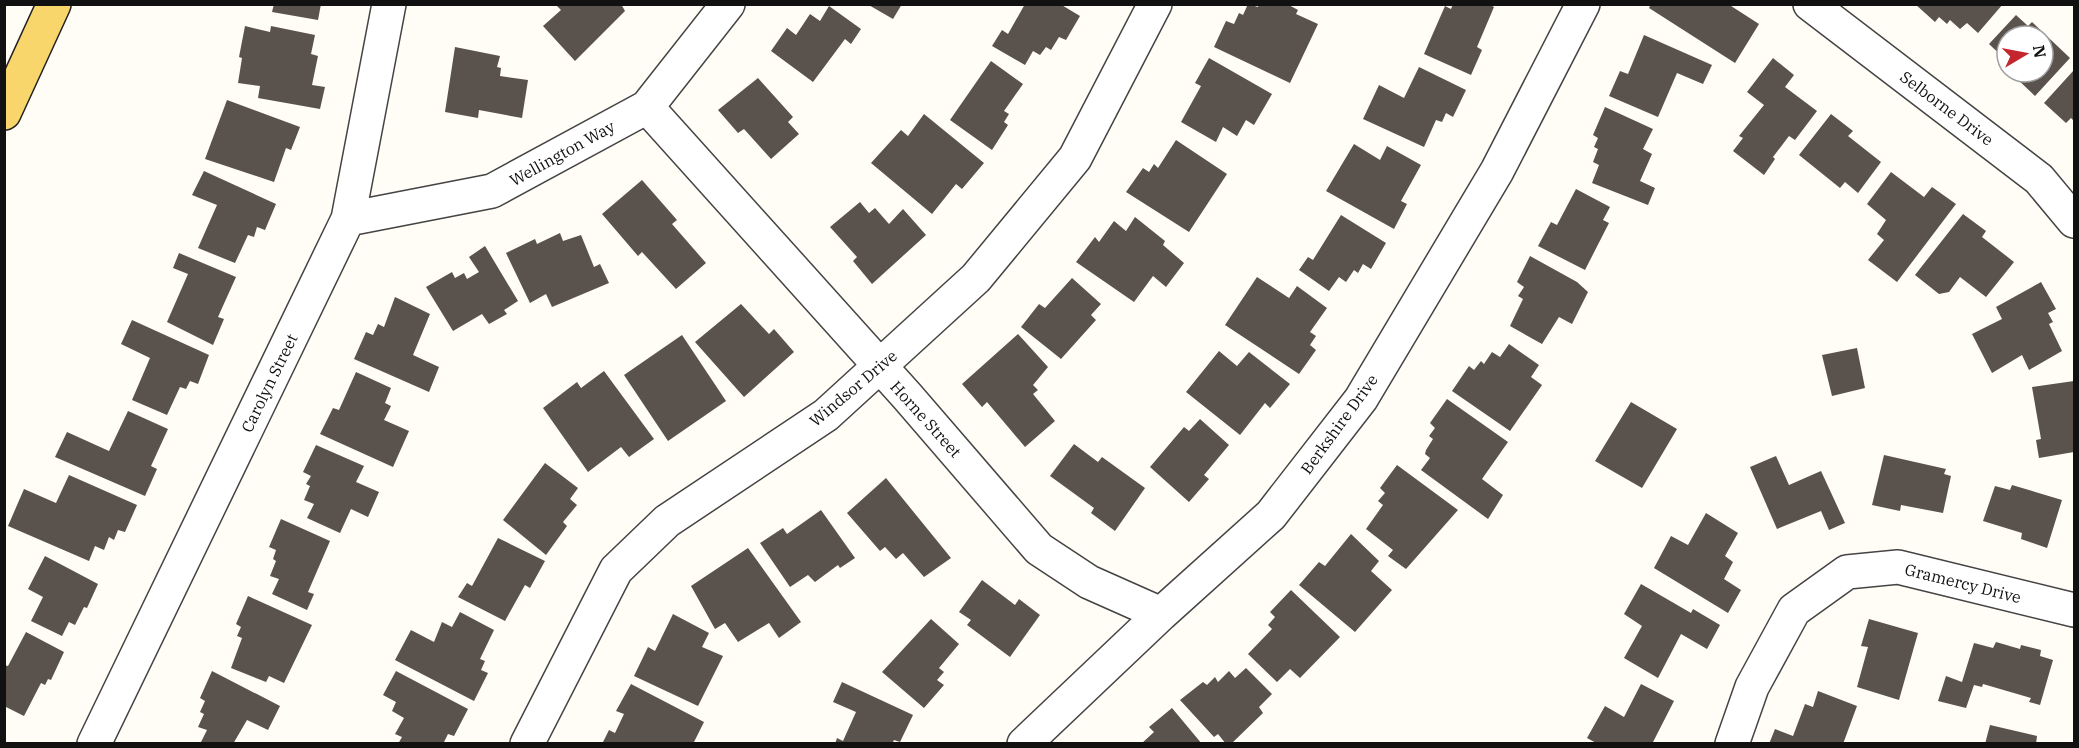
<svg xmlns="http://www.w3.org/2000/svg" width="2079" height="748" font-family="'IBM Plex Serif',serif">
<style>
.building{fill:#5a524d}
.lines{fill:none;stroke-linecap:round;stroke-linejoin:round}
.minor-casing{stroke:#444;stroke-width:36}
.major-casing{stroke:#222;stroke-width:36}
.minor{stroke:#fff;stroke-width:33}
.major{stroke:#f9d66b;stroke-width:33}
.labels{text-anchor:middle;stroke-width:6;stroke-linejoin:round;paint-order:stroke}
.street-label{font-size:16px;fill:#111;stroke:#fff}
</style>
<rect width="100%" height="100%" fill="#fffdf5"/>
<path class="building" d="M274,4H321L318,20L272,12Z
M555,4H621L625,11L575,61L543,26L561,10Z
M867,4H902L893,19Z
M1025,4H1060L1080,16L1066,40L1059,37L1051,50L1046,47L1040,55L1033,51L1025,65L992,46L1002,30L1008,34Z
M1248,4L1258,7L1259,4H1287L1298,10L1296,14L1318,24L1290,83L1214,47L1226,21L1234,24L1239,13L1243,15Z
M1453,4H1489L1494,7L1477,47L1482,50L1471,75L1424,54L1445,6L1451,9Z
M1651,4H1728L1759,24L1735,63L1649,8Z
M1915,4H2003L1978,33L1967,23L1960,29L1950,20L1947,24L1939,17L1935,22Z
M829,6L861,29L851,44L845,39L813,82L771,51L787,28L796,35L810,14L820,21Z
M2016,15L2028,26L2032,22L2070,58L2035,96L2014,76L2018,72H2043V36H2007V61L1989,44Z
M245,26L270,32L271,26L315,35L311,54L318,56L312,85L325,87L320,109L258,98L260,86L238,83L242,58L239,57Z
M1644,35L1712,65L1703,84L1677,73L1658,117L1609,96L1620,71L1628,74Z
M455,47L500,56L497,67L501,68L500,76L528,80L522,118L479,110L478,118L445,112Z
M1209,58L1272,94L1254,125L1246,120L1237,136L1223,127L1216,142L1181,122L1201,86L1195,83Z
M1773,58L1794,75L1785,87L1817,111L1795,140L1789,136L1773,157L1775,159L1764,175L1733,151L1743,138L1739,136L1764,105L1747,92Z
M991,61L1023,84L1004,111L1009,114L1004,122L1008,125L992,150L950,120Z
M1419,67L1466,90L1453,117L1446,113L1442,122L1436,120L1424,147L1363,119L1379,85L1404,98Z
M2074,70V121L2071,118L2066,123L2044,103Z
M758,78L793,117L788,122L799,134L771,159L744,129L738,133L718,110Z
M227,100L300,127L291,150L286,148L274,182L205,159Z
M1605,107L1653,129L1643,149L1652,154L1640,181L1655,188L1648,205L1592,183L1599,165L1593,162L1598,149L1594,147L1598,138L1593,135Z
M924,114L984,163L962,189L956,184L932,214L871,163L901,130L908,136Z
M1831,114L1853,131L1848,136L1881,162L1858,193L1845,182L1840,188L1799,155Z
M1176,140L1227,174L1189,232L1126,192L1143,168L1149,172L1154,164L1158,168Z
M1354,144L1380,160L1387,146L1421,165L1401,201L1407,204L1394,229L1326,191Z
M204,171L276,204L265,230L257,227L254,237L248,235L235,263L198,248L217,205L192,195Z
M1891,172L1924,197L1932,187L1956,204L1897,282L1868,260L1884,240L1877,234L1886,220L1867,204Z
M642,180L677,220L672,224L706,263L676,289L642,252L638,256L602,214Z
M1576,189L1610,207L1603,220L1609,223L1585,270L1538,246L1551,222L1557,225Z
M860,202L869,213L875,208L889,224L903,209L926,235L872,284L853,261L857,257L830,227Z
M1963,214L1986,231L1982,237L2014,262L1986,297L1960,277L1949,292L1939,294L1915,275Z
M1341,215L1386,243L1371,269L1363,264L1358,273L1354,270L1346,282L1339,277L1329,291L1299,270L1308,257L1313,260Z
M1135,217L1165,241L1163,245L1184,263L1166,287L1153,276L1134,302L1076,262L1095,237L1099,242L1114,221L1126,231Z
M560,233L563,241L581,235L594,267L600,264L609,283L552,307L546,294L530,303L506,253L535,239L537,244Z
M485,246L518,301L504,310L507,314L489,324L482,314L453,331L426,287L452,272L455,278L464,273L467,279L479,272L469,257Z
M179,253L236,277L218,317L224,319L213,345L167,322L188,274L173,268Z
M1530,256L1577,282L1588,292L1572,324L1559,317L1542,344L1510,326L1523,299L1518,296L1524,287L1517,282Z
M1257,277L1289,298L1297,286L1327,308L1310,332L1316,336L1310,345L1316,350L1299,374L1225,325Z
M1072,278L1101,304L1091,315L1096,320L1061,359L1021,327L1039,304L1045,308Z
M2041,282L2056,309L2048,313L2053,322L2049,324L2062,351L2029,370L2022,355L1992,373L1972,334L2002,319L1996,307Z
M395,297L430,314L413,355L439,367L429,392L354,359L366,332L373,335L378,324L384,327Z
M741,304L769,334L774,329L794,352L744,397L695,342Z
M132,320L209,355L198,384L190,381L186,389L180,387L167,415L132,400L150,358L121,344Z
M1018,334L1048,367L1033,385L1038,390L1033,394L1055,421L1025,447L987,402L982,407L962,384Z
M682,335L726,401L668,441L624,375Z
M1509,344L1539,365L1531,377L1542,385L1510,431L1452,391L1469,366L1474,370L1481,361L1484,364L1492,352L1500,357Z
M1857,348L1865,388L1832,396L1822,355Z
M1219,351L1237,366L1249,352L1290,384L1270,408L1265,403L1240,435L1186,392Z
M604,371L654,439L629,457L621,447L588,472L543,408L577,382L581,388Z
M356,372L391,388L385,403L391,406L384,420L409,431L393,467L320,434L333,408L339,410Z
M2074,381V452L2039,458L2036,440L2041,439L2032,387Z
M1447,399L1508,442L1482,479L1503,495L1488,519L1421,470L1430,458L1425,454L1426,450L1433,439L1429,436L1435,428L1430,423Z
M1631,402L1677,429L1642,488L1595,461Z
M128,411L168,429L151,466L157,469L145,496L55,457L67,432L109,451Z
M1200,419L1229,445L1204,475L1209,479L1189,502L1150,467L1184,427L1189,431Z
M1074,444L1098,462L1102,457L1145,488L1115,531L1091,513L1094,508L1050,476Z
M316,445L364,466L356,482L379,492L368,517L351,509L340,533L307,518L314,504L304,500L310,486L306,484L311,476L303,472Z
M1884,455L1946,469L1944,474L1951,476L1943,513L1901,505L1900,511L1872,505Z
M1776,456L1789,485L1821,471L1845,523L1829,530L1821,511L1777,529L1750,467Z
M545,463L578,488L570,499L577,505L563,522L567,526L546,555L503,520Z
M1397,465L1458,510L1406,569L1388,556L1393,550L1366,529L1383,505L1378,501L1385,493L1380,488Z
M69,475L137,505L125,532L118,530L114,540L109,537L104,550L95,546L89,561L8,526L24,489L56,503Z
M886,478L951,558L924,577L903,553L896,559L885,547L880,551L847,513Z
M2012,485L2062,500L2047,548L2021,539L2022,533L1983,521L1995,486L2010,490Z
M821,510L855,558L840,568L838,565L815,582L808,575L790,587L760,543L783,528L787,534Z
M1706,513L1738,533L1725,556L1733,562L1724,579L1741,590L1728,613L1654,568L1671,536L1688,545Z
M281,519L330,541L308,592L314,594L307,610L272,594L279,579L270,576L276,561L273,559L276,550L269,547Z
M1351,534L1379,561L1371,571L1392,590L1355,632L1299,585L1319,562L1325,566Z
M498,538L545,561L530,588L525,585L505,621L458,597L467,583L472,586Z
M748,548L801,622L779,638L769,623L738,642L725,623L715,629L691,586Z
M45,556L98,584L87,608L84,607L75,625L69,622L62,636L31,621L43,597L28,589Z
M982,580L1015,605L1019,599L1040,615L1010,657L967,625L971,620L959,612Z
M1641,584L1691,613L1693,609L1720,625L1707,649L1681,634L1658,678L1624,658L1642,626L1624,614Z
M1291,590L1340,637L1300,678L1290,669L1277,682L1248,654L1272,629L1268,625L1275,617L1270,612Z
M248,596L312,625L284,683L269,676L266,682L231,668L242,638L237,636L241,627L236,624Z
M460,612L494,630L480,659L485,661L481,670L488,673L474,701L395,660L411,630L434,642L442,622L452,627Z
M673,614L709,633L702,647L723,656L698,706L634,676L648,647L655,651Z
M931,619L959,644L939,668L944,672L937,680L944,685L924,708L882,672Z
M1869,619L1918,633L1899,700L1857,687L1868,647L1861,646Z
M26,632L64,652L51,680L48,679L45,685L41,683L24,716L4,706V665L8,666Z
M1996,642L2020,649L2021,645L2041,650L2040,656L2053,660L2040,705L2029,702L2031,698L1983,684L1982,687L1974,685L1966,708L1938,701L1946,676L1962,682L1974,643L1993,648Z
M1246,668L1272,694L1259,707L1263,713L1231,744H1226L1218,734L1214,737L1180,700L1203,682L1207,685L1215,677L1218,682L1229,671L1235,678Z
M212,671L280,706L268,730L247,720L233,744H200L207,730L198,727L204,714L200,712L205,701L200,698Z
M396,671L468,709L454,736L448,734L443,744H398L402,737L395,734L404,718L392,711L396,702L383,695Z
M842,682L913,715L900,742L894,740L892,744H835L837,738L843,741L856,712L833,702Z
M631,684L704,722L693,744H602L609,730L615,733L624,714L616,711Z
M1641,684L1674,701L1652,744H1598L1587,738L1605,706L1624,717Z
M1818,691L1857,706L1843,744H1769L1775,729L1793,736L1805,704L1813,707Z
M1172,708L1202,744H1141L1154,732L1149,727Z
M1990,725L2037,736L2036,744H1985Z"/>
<g class="lines">
<defs>
<path id="minor" d="M1810,4L2039,179L2074,221
M647,107L907,396L1039,549L1089,582L1161,614
M348,219L492,191L647,107L728,4
M94,744L348,219L389,4
M527,744L616,570L667,521L826,415L976,278L1075,158L1155,4
M1024,744L1161,614L1271,515L1361,399L1497,171L1583,4
M1732,744L1752,687L1794,610L1847,572L1898,567L2074,610"/>
<path id="major" d="M4,113L54,4"/>
</defs>
<use href="#minor" class="minor-casing"/>
<use href="#major" class="major-casing"/>
<use href="#minor" class="minor"/>
<use href="#major" class="major"/>
</g>
<g class="labels">
<g class="street-label">
<text transform="translate(1947 108) rotate(37)" y="6">Selborne Drive</text>
<text transform="translate(562 153) rotate(-29)" y="6">Wellington Way</text>
<text transform="translate(269 383) rotate(-64)" y="6">Carolyn Street</text>
<text transform="translate(853 388) rotate(-40)" y="6">Windsor Drive</text>
<text transform="translate(926 419) rotate(48)" y="6">Horne Street</text>
<text transform="translate(1339 424) rotate(-54)" y="6">Berkshire Drive</text>
<text transform="translate(1963 583) rotate(14)" y="6">Gramercy Drive</text>
</g>
</g>
<rect width="2079" height="748" fill="none" stroke="#111111" stroke-width="12"/>
<g transform="translate(2025 54) rotate(80)"><circle r="28" fill="#ffffff" stroke="#a0a0a0" stroke-width="1.5"/>
<path d="M0-4.5L10 22L0 15L-10 22Z" fill="#c4262e"/>
<text y="-9" font-size="16" font-weight="bold" text-anchor="middle" fill="#111111">N</text>
</g>
</svg>
